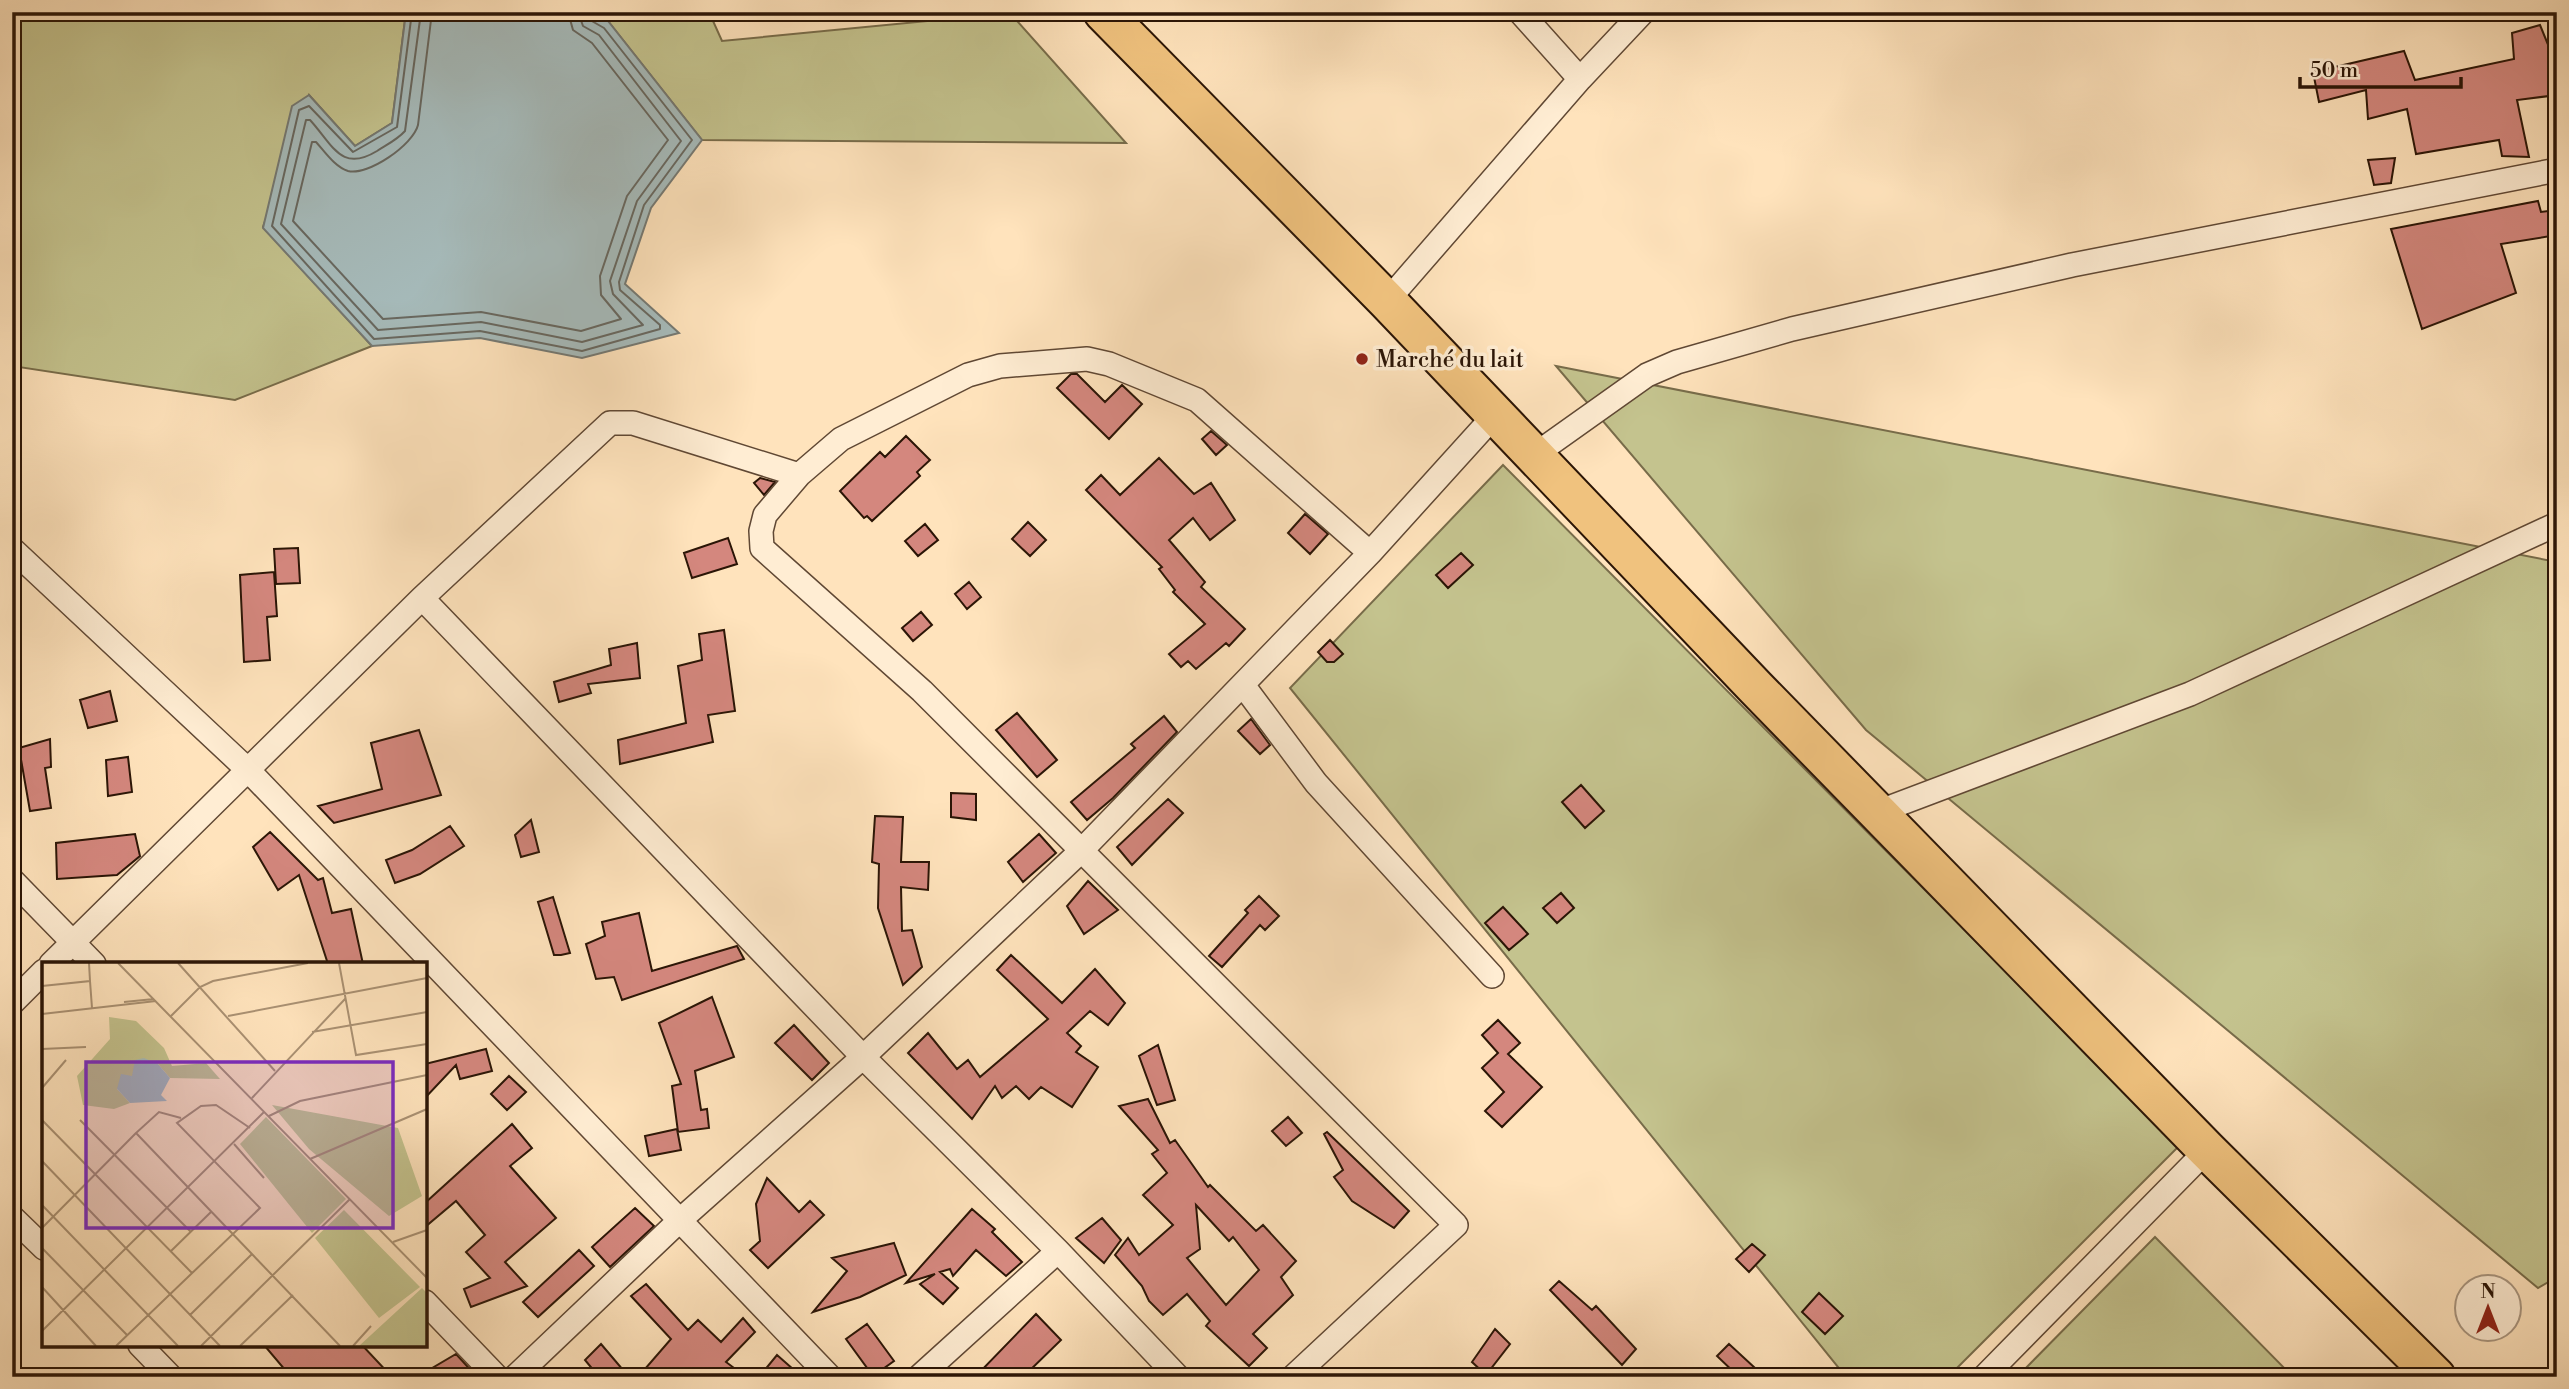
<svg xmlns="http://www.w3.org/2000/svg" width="2569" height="1389" font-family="'Libre Bodoni',serif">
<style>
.green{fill:#c4c38e;stroke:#786c4a;stroke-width:2}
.water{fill:#a6bbbb;stroke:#757973;stroke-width:2}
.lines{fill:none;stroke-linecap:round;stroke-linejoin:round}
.shore{stroke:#686860;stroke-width:2}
.building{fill:#d4877e;stroke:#2b1506;stroke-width:2;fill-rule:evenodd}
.street-casing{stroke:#604834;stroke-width:26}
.highway-casing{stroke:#2b1506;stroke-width:42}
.street{stroke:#ffedd3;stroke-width:23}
.highway{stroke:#f0c27e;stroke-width:38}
.poi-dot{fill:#8f2418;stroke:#ffedd3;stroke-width:2.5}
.labels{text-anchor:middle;stroke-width:7;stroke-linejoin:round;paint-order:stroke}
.poi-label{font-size:23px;fill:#2b1506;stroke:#ffedd3;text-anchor:start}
.inset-road{fill:none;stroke:#aa9173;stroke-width:2}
.view{fill:#7b2cbf;fill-opacity:0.15;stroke:#7b2cbf;stroke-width:3.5}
.inset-edge{fill:none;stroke:#2b1506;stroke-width:3.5}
</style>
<rect width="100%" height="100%" fill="#ffe3bc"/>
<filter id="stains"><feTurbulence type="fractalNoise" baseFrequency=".00286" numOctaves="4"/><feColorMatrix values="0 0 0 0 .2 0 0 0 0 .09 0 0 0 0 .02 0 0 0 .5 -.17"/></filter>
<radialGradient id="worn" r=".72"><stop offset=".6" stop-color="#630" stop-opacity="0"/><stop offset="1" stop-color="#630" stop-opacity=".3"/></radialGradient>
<path class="green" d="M12,12H406L392,123L355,146L309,95L263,227L372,346L235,400L12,366Z
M587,12H709L722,41L1010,13L1126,143L702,140L608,21Z
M1556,366L2557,562V1277L2538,1288L1866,730Z
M1503,465L2179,1146L1948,1377H1846L1290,688Z
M2155,1237L2293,1377H2017Z"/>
<path class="water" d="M406,12H587L608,21L702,140L651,208L625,284L679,333L582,358L480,338L372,346L263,228L292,106L309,95L355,146L392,123Z"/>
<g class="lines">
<path class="shore" d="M412,12L397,127L353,152L309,106L299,110L272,226L374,339L480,331L582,351L660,329V325L620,290L619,282L644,205L692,140L604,28L590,20L587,12
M421,12L405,131C397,140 386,145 377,151C341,173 333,145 310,120H306L281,224L378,330L481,322L582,342L643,325L613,294L610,281L637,201L681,141L599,35L583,26L578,12
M432,12L418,125C413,145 368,176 348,171C335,167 325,152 316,142H312L293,221L383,319L481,312L581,331L621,319L601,295L600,276L627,196L668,140L592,43L573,30L568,12"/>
</g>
<path class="building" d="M2540,25L2551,52H2557V95L2517,100L2529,157L2502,156L2499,140L2416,154L2407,109L2368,119L2366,90L2319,102L2313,72L2404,51L2415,80L2514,59L2512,33Z
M2395,158L2391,183L2374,185L2368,160Z
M2538,201L2541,212L2557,210V235L2501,244L2516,293L2422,329L2391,229Z
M1071,374H1077L1105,402L1122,385L1142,404L1109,439L1057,388Z
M1211,431L1227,445L1216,455L1202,439Z
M906,436L930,460L917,472L920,476L872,521L867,516L864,518L840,491L880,452L885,457Z
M1159,458L1194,494L1211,483L1235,520L1210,540L1193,518L1169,540L1205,582L1201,587L1245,629L1229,646L1226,643L1196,669L1188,661L1181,667L1169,654L1205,624L1173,592L1175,590L1159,569L1162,567L1086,490L1101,475L1120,495Z
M760,478L775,482L764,495L754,483Z
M1305,514L1328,534L1310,554L1288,533Z
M1028,522L1046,540L1030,556L1012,539Z
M925,524L938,540L918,556L905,541Z
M728,538L737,564L692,578L684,553Z
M298,548L300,583L276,584L274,549Z
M1461,553L1473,565L1448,588L1436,575Z
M274,572L277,616L267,617L270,660L244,662L240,575Z
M969,582L981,597L967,609L955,594Z
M921,612L932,625L913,641L902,628Z
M724,630L735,711L708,715L713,742L620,764L618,740L686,723L678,666L702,660L699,634Z
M1330,640L1343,654L1334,662H1327L1318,652Z
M637,643L640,678L588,684L591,693L559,702L554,682L611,665L609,649Z
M110,691L117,721L88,728L80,700Z
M1017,713L1057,760L1037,777L996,730Z
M1164,716L1177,732L1113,798L1087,820L1071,802L1135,748L1131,744Z
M1251,719L1270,745L1260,754L1238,731Z
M419,730L441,795L334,823L318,806L382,789L371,743Z
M50,739L51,767L45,768L51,808L30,811L19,748Z
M128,757L132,792L108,796L106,760Z
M1581,785L1604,811L1585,828L1562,802Z
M951,793L976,794V820L951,817Z
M1168,799L1183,813L1132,865L1117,847Z
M875,816L903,817L901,862H929L928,890L901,887L902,931L912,930L922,967L903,985L878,908L879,864L872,862Z
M531,820L539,852L521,857L515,835Z
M450,826L464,846L420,874L395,883L386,860L412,850Z
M270,832L318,880L323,878L332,913L351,909L363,964H328L299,875L278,890L253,847Z
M135,834L140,856L117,875L57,879L56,843Z
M1039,834L1056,853L1023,882L1008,862Z
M1088,881L1118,910L1084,934L1067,906Z
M1561,893L1574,908L1557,923L1543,908Z
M1259,896L1279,916L1265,930L1260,925L1222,967L1209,956L1248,913L1245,910Z
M553,897L570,953L561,955H554L538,902Z
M1503,907L1528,934L1509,950L1485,923Z
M639,913L652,971L737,946L744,959L622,1000L614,977L596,979L586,944L605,936L602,922Z
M1011,955L1062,1003L1095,969L1125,1003L1108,1025L1090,1011L1067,1033L1081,1046L1076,1052L1098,1067L1072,1107L1041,1087L1029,1099L1016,1086L1002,1098L995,1086L972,1119L908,1053L928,1033L957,1069L968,1060L980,1077L1048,1019L997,970Z
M712,997L734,1057L695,1071L701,1110L707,1109L709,1128L678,1132L672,1086L681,1084L659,1023Z
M1498,1020L1520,1043L1508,1054L1542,1087L1502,1127L1485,1111L1504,1092L1482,1068L1498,1053L1482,1035Z
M794,1025L829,1063L812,1080L775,1043Z
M1158,1045L1175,1100L1157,1105L1139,1056Z
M486,1049L492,1071L460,1079L456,1065L425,1098V1064Z
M509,1076L526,1092L507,1110L491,1094Z
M1148,1099L1170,1143L1175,1140L1208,1187L1210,1185L1256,1231L1263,1225L1296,1261L1281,1277L1293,1295L1253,1334L1267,1348L1249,1366L1206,1326L1210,1321L1187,1294L1163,1315L1149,1301L1142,1286L1115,1255L1128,1238L1139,1255L1173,1225L1143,1195L1167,1173L1152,1154L1158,1150L1119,1106ZM1196,1205L1229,1241L1233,1237L1259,1270L1226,1305L1187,1258L1200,1249Z
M1288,1117L1302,1133L1286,1146L1272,1131Z
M512,1124L532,1148L510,1166L556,1218L505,1262L527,1286L471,1307L464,1289L490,1278L466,1252L485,1235L456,1201L425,1227V1203Z
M677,1129L681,1150L649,1156L645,1136Z
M1327,1132L1409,1211L1394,1228L1352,1201L1334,1177L1343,1170L1324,1134Z
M767,1178L799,1212L810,1201L824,1215L768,1268L750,1250L760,1241L756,1204Z
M635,1208L654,1226L610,1267L592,1247Z
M972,1209L995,1229L992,1232L1022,1262L1006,1276L976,1250L953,1276L950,1269L940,1272L958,1288L943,1304L920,1284L935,1274L906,1283Z
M1102,1218L1121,1240L1104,1263L1076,1238Z
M894,1243L906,1275L860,1297L813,1312L847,1271L832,1258Z
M1752,1244L1765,1255L1749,1272L1736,1259Z
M579,1250L594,1266L538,1317L523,1302Z
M1559,1281L1592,1310L1596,1306L1636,1349L1622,1365L1550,1290Z
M646,1284L688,1330L698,1320L721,1342L743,1318L755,1332L726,1362L746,1377H638L671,1339L631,1296Z
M1819,1293L1843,1316L1825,1334L1802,1312Z
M1036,1314L1061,1340L1023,1377H975Z
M867,1324L894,1361L873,1376L846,1339Z
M1495,1329L1510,1344L1486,1375L1472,1362Z
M601,1344L629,1377H599L585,1360Z
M1729,1344L1755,1368L1745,1377H1739L1717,1356Z
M264,1345H362L392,1377H291Z
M456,1354L477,1377H417Z
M777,1355L802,1377H759Z"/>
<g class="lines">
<defs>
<path id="street" d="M1520,12L1580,79
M1387,301L1580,79L1643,12
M1533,456L1647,375L1677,362L1792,329L2072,265L2557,170
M799,475L633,423H610L422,598L863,1057L1058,1251L1178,1377
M12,549L248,770L830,1377
M1243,685L1316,783L1492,976
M1878,812L2190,694L2557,524
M12,880L94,964
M51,964L422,598
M12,1003L44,971
M12,1217L44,1248
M425,1302L497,1377
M140,1345L171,1377
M515,1377L678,1222L863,1057L1081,851L1370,553L1494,416
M919,1377L1058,1251
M1293,1377L1456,1225L922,691L762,548L761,531L765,515L799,475L841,439L968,375L1000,366L1087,359L1109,364L1197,400L1370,553
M1984,1377L2207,1150"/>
<path id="highway" d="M1103,12L1387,301L1756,688L2207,1150L2436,1377"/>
</defs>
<use href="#street" class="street-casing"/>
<use href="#highway" class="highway-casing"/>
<use href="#street" class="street"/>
<use href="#highway" class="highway"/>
</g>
<circle class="poi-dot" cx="1362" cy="359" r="7"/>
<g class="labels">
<g class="poi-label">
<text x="1376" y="367">Marché du lait</text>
</g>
</g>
<g transform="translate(42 962)">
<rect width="385" height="385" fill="#ffe3bc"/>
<path d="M67,55L94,59L122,86L130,104L164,101L178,117L128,116L116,102L75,127L88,141L72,147L41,143L35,114L68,77ZM230,143L356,166L380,234L347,254L267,187ZM224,155L304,237L270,271L198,182ZM302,248L378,325L337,356L273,276ZM380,326L385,331V384H317Z" fill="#c4c38e"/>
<path d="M102,96L116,102L128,116L119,133L125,139L88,141L75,127L79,112L90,114L93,98Z" fill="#a6bbbb"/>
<path class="inset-road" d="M76,1L385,316M136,1L233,109M297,1L314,93L385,82M48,19L50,46M0,24L48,19L47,1M82,40L112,37M0,52L114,39M129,54L158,25L171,19L266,1M186,54L385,16M270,70L385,50M0,87L44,85M0,126L24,98M210,136L303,37M227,154L258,139L385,113M139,156L117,150L94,171L298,384M0,158L150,311M38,158L148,269M192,182L222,216M268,197L385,147M0,199L178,384M0,243L136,384M0,266L94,171M351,280L385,268M0,286L85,373M128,290L170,249M0,325L54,384M148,353L210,292M0,369L222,150M74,384L218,246L135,161L159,144L174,143L208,166M159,384L308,237M198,384L251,333M311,384L329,364"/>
<path class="view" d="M44,100H351V266H44Z"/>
<rect width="385" height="385" class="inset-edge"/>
</g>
<rect width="2569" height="1389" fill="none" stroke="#ffe3bc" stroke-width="42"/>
<rect x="14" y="14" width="2541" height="1361" fill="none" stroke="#2b1506" stroke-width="3.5"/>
<rect x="21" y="21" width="2527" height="1347" fill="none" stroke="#2b1506" stroke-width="2"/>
<g transform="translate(2488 1308)"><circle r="33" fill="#ffedd3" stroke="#aa9781" stroke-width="2"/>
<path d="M0-5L12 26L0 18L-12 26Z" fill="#8f2418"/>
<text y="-10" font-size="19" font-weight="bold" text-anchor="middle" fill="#2b1506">N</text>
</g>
<path d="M2300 77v10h161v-10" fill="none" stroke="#2b1506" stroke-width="3.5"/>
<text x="2310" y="77" font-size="21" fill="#2b1506" stroke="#ffedd3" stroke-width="5" paint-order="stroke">50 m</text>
<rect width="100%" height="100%" filter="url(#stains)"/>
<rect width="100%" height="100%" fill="url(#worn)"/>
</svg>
